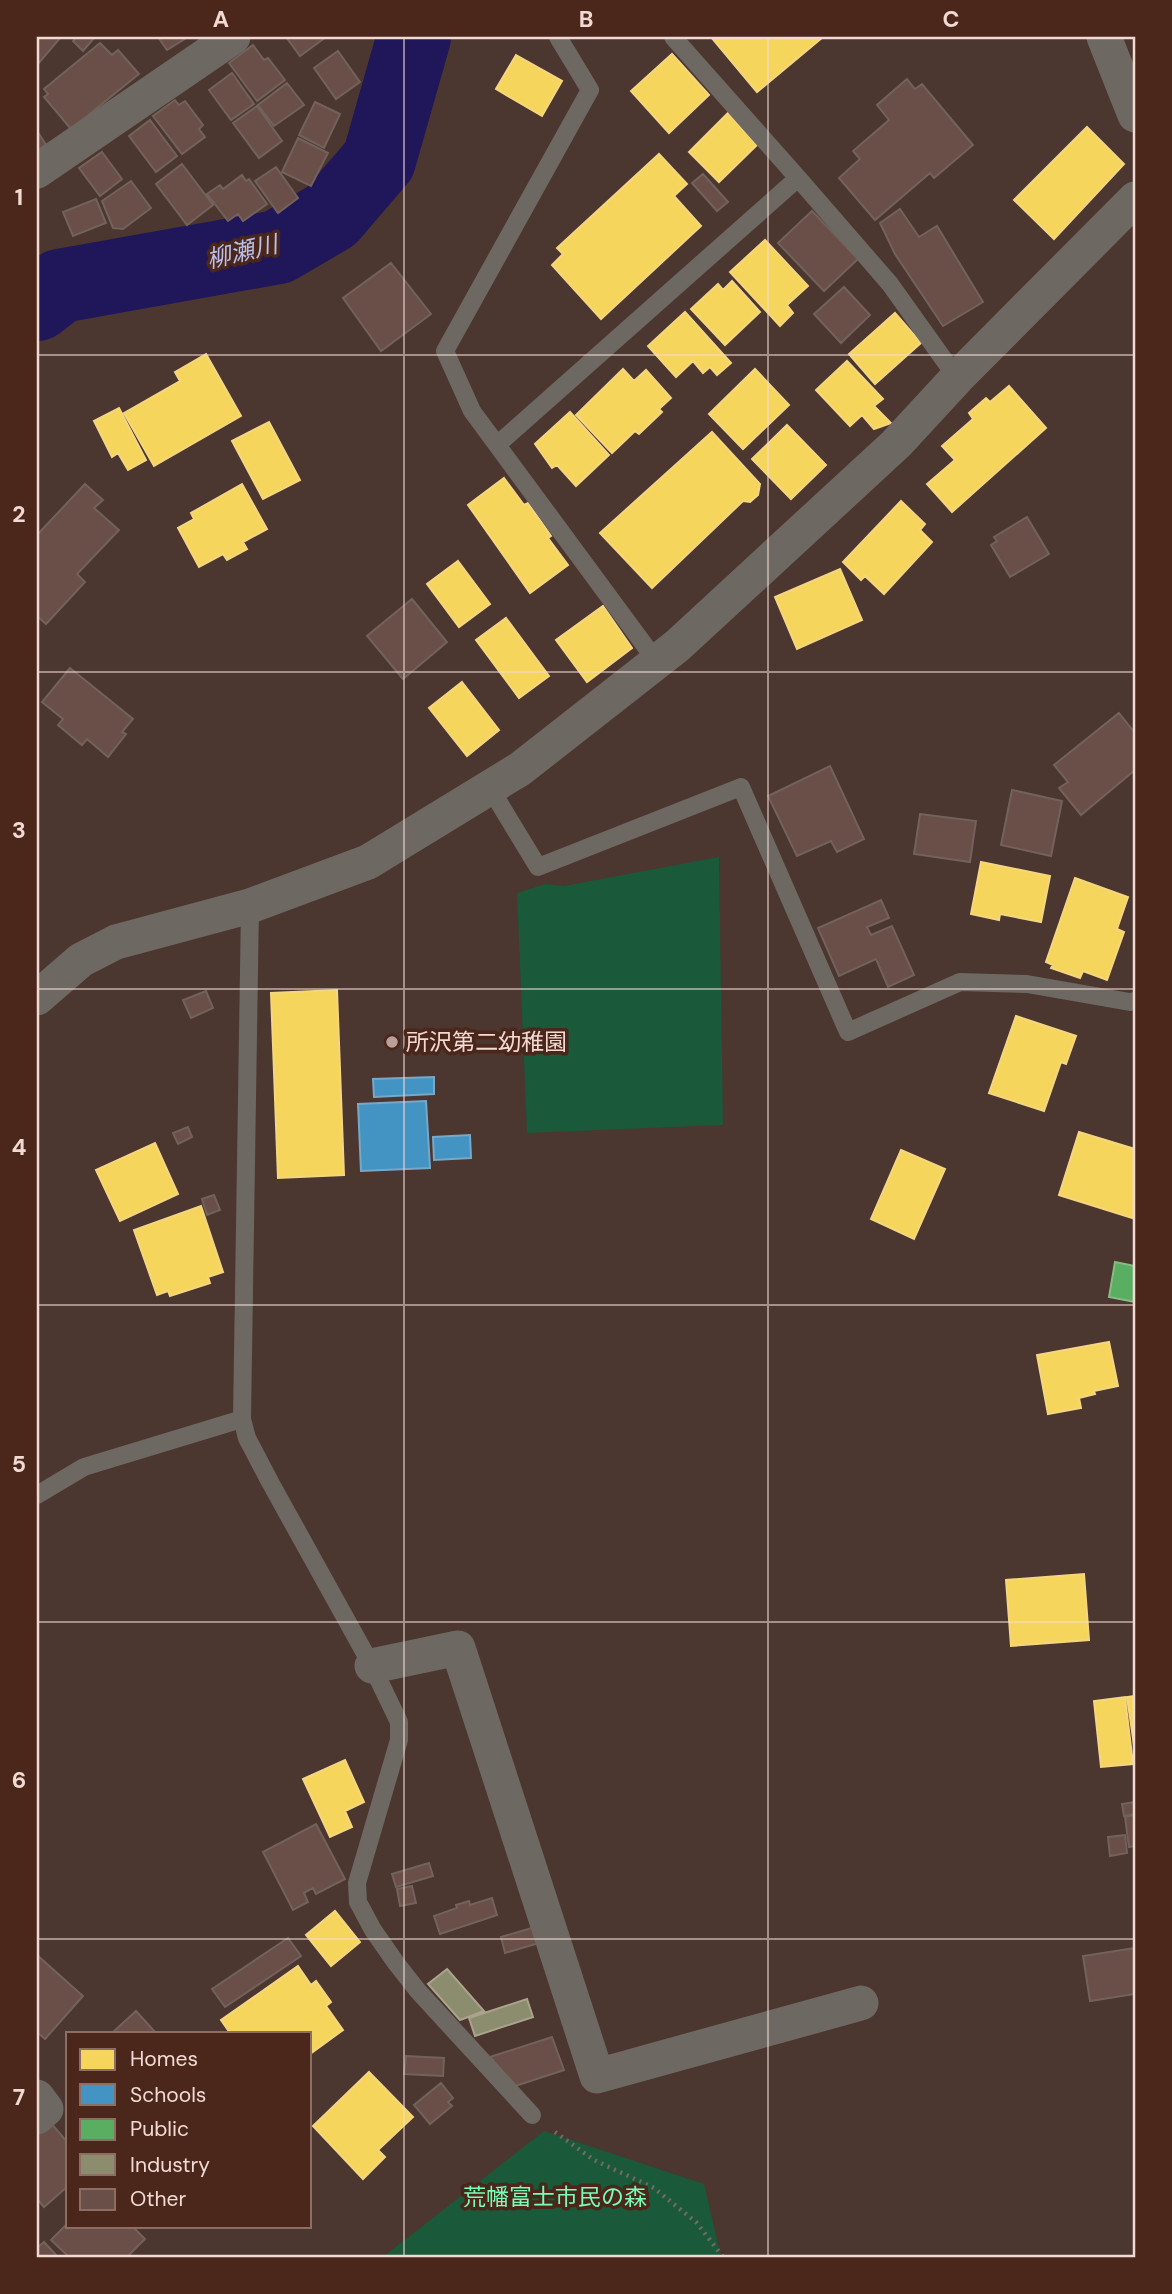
<svg xmlns="http://www.w3.org/2000/svg" width="1172" height="2294" font-family="'DM Sans','Noto Sans JP',sans-serif">
<style>
.green{fill:#1a593a}
.homes{fill:#f6d55c;stroke:#f5d680;stroke-width:2}
.schools{fill:#4393c3;stroke:#78a8c8;stroke-width:2}
.public{fill:#5aae61;stroke:#88bb83;stroke-width:2}
.industry{fill:#8c8c6e;stroke:#aba38c;stroke-width:2}
.lines{fill:none;stroke-linecap:round;stroke-linejoin:round}
.river{stroke:#1f175a;stroke-width:74}
.building{fill:#694f48;stroke:#73615c;stroke-width:2}
.path{stroke:#746b66;stroke-width:4.5;stroke-dasharray:2 5;stroke-linecap:butt}
.service{stroke:#6d6862;stroke-width:18}
.minor{stroke:#6d6862;stroke-width:35}
.grid{fill:none;stroke:#f2dad3;stroke-width:2;stroke-opacity:0.55}
.poi-dot{fill:#b8a19a;stroke:#4a261b;stroke-width:2.5}
.labels{text-anchor:middle;stroke-width:7;stroke-linejoin:round;paint-order:stroke}
.poi-label{font-size:23px;fill:#f2dad3;stroke:#4a261b;text-anchor:start}
.park-label{font-size:23px;fill:#79fcb5;stroke:#4a261b}
.water-label{font-size:24px;font-style:italic;fill:#b9c0ec;stroke:#4a261b}
.neatline{fill:none;stroke:#f2dad3;stroke-width:2.5}
.grid-label{font-size:23px;text-anchor:middle;font-weight:bold;fill:#f2dad3}
</style>
<rect width="100%" height="100%" fill="#4b3630"/>
<path class="green" d="M719,857L723,1125L527,1133L517,893L545,884L564,886Z
M544,2131L704,2184L721,2257H383Z"/>
<path class="homes" d="M711,37H823L757,92Z
M672,54L709,95L669,133L631,91Z
M516,55L562,81L542,116L496,89Z
M728,113L757,145L719,182L689,152Z
M1087,127L1124,164L1054,239L1014,200Z
M659,154L687,184L674,196L701,226L601,319L552,265L563,254L557,248Z
M765,240L808,286L787,305L793,313L780,326L730,272Z
M732,281L760,312L725,345L691,309L718,284L723,290Z
M685,312L731,363L717,375L710,367L703,373L693,361L676,377L648,346Z
M895,313L921,343L875,384L849,354Z
M206,354L241,416L154,466L124,413L180,381L175,372Z
M847,361L883,399L874,406L891,423L874,429L862,415L850,426L816,390Z
M623,369L634,381L646,370L671,398L659,409L662,412L639,434L635,431L612,453L576,415Z
M755,369L789,405L743,449L709,414Z
M1009,386L1046,428L952,512L927,484L955,460L942,446L973,419L969,413L986,398L990,402Z
M119,408L146,460L128,470L118,453L112,457L94,421Z
M570,412L609,455L576,486L557,465L552,468L535,444Z
M269,422L300,480L263,499L232,441Z
M787,425L826,465L791,499L752,459Z
M712,432L760,484L758,495L750,502L743,501L652,588L600,533Z
M504,478L524,505L528,503L551,536L548,538L568,565L530,593L468,505Z
M242,484L267,529L243,542L247,549L227,560L223,554L199,567L178,528L194,519L191,513Z
M901,501L925,524L920,530L932,542L884,594L865,576L861,580L843,562Z
M458,561L490,604L459,627L427,584Z
M840,569L862,620L797,649L775,597Z
M603,606L632,648L587,682L556,640Z
M506,618L549,676L519,698L476,640Z
M462,682L499,730L467,756L429,708Z
M981,862L1050,876L1041,922L1000,914L999,920L971,914Z
M1075,878L1128,897L1117,929L1124,932L1107,980L1083,971L1080,978L1051,968L1053,965L1046,962Z
M337,990L344,1175L278,1178L271,993Z
M1016,1016L1076,1036L1066,1064L1061,1062L1044,1111L989,1093Z
M1079,1132L1135,1149V1219L1059,1195Z
M155,1143L178,1194L120,1221L96,1170Z
M901,1150L945,1169L914,1239L871,1219Z
M201,1206L223,1272L208,1277L210,1283L170,1296L168,1291L157,1295L134,1230Z
M1109,1342L1118,1386L1094,1391L1095,1394L1079,1398L1081,1408L1048,1414L1037,1355Z
M1084,1574L1089,1640L1011,1646L1006,1580Z
M1135,1696V1752L1127,1697Z
M1125,1697L1133,1764L1101,1767L1094,1701Z
M345,1760L364,1802L345,1811L352,1827L330,1837L303,1779Z
M335,1911L360,1942L331,1966L306,1935Z
M298,1966L311,1985L316,1981L331,2002L326,2006L343,2030L310,2054V2033H230L221,2020Z
M369,2072L413,2117L378,2150L385,2157L363,2179L313,2126Z"/>
<path class="schools" d="M434,1077V1094L374,1097L373,1079Z
M426,1101L430,1168L361,1171L358,1104Z
M470,1135L471,1158L434,1160L433,1137Z"/>
<path class="public" d="M1115,1262L1135,1266V1302L1109,1297Z"/>
<path class="industry" d="M447,1969L484,2011L460,2020L428,1984Z
M527,1999L533,2017L475,2036L469,2018Z"/>
<g class="lines">
<path class="river" d="M37,304L60,286L278,247L331,216L379,160L414,37"/>
</g>
<path class="building" d="M37,37H61L37,65Z
M77,37H95L83,51L73,41Z
M158,37H188L167,50Z
M286,37H326L300,56Z
M100,43L112,55L118,50L139,74L71,129L44,97L48,94L44,89Z
M253,45L264,60L268,58L285,80L257,101L229,63Z
M338,51L360,82L336,99L314,68Z
M232,73L254,104L231,120L209,90Z
M907,79L915,89L922,84L973,145L934,178L930,173L875,220L839,178L860,159L853,151L889,120L877,105Z
M287,83L304,105L274,126L258,105Z
M175,100L179,105L185,101L203,125L199,129L205,137L182,154L153,116Z
M315,102L340,114L324,148L299,135Z
M257,106L282,141L259,158L233,123Z
M150,120L177,156L156,172L129,136Z
M37,131L47,146L37,154Z
M298,138L328,153L311,186L282,172Z
M102,152L122,179L100,196L79,168Z
M182,164L213,205L187,225L156,184Z
M276,167L298,198L278,213L255,181Z
M703,174L728,202L717,211L692,183Z
M242,175L246,181L249,179L267,204L243,221L238,214L228,221L207,194L220,185L223,189Z
M131,181L151,208L123,229L113,228L102,201Z
M96,199L106,223L73,236L63,212Z
M900,209L919,237L937,226L983,302L943,326L895,254L880,223Z
M812,211L858,259L824,291L778,243Z
M391,263L431,314L381,351L343,298Z
M844,287L870,315L841,343L814,314Z
M85,484L103,500L94,508L119,530L77,574L85,582L46,624L37,616V535Z
M1027,517L1049,554L1010,577L991,545L997,541L994,537Z
M412,599L447,642L403,679L367,636Z
M70,668L133,719L122,732L126,734L108,757L87,739L82,745L58,725L63,719L42,702Z
M1119,713L1135,733V770L1081,815L1059,788L1068,782L1054,765Z
M830,766L864,839L837,852L831,841L797,856L768,796Z
M1012,790L1062,801L1051,856L1001,845Z
M920,814L976,821L970,862L914,854Z
M881,900L889,918L867,927L871,935L892,926L914,975L888,987L876,959L839,976L818,928Z
M206,991L213,1008L191,1018L183,1000Z
M188,1127L192,1137L178,1144L173,1133Z
M214,1195L220,1210L207,1215L202,1199Z
M1135,1802V1814L1124,1816L1122,1804Z
M1135,1815V1846L1129,1847L1125,1817Z
M316,1824L345,1879L316,1894L313,1888L304,1893L308,1902L293,1910L263,1852Z
M1125,1835L1127,1853L1110,1856L1108,1837Z
M429,1863L433,1876L396,1887L392,1874Z
M412,1886L416,1903L400,1906L397,1889Z
M492,1898L497,1915L440,1934L434,1916L457,1908L456,1905L469,1901L470,1905Z
M535,1927L539,1943L505,1953L501,1937Z
M288,1938L301,1956L225,2007L212,1989Z
M1135,1948V1994L1090,2001L1083,1956Z
M37,1955L83,1996L45,2039L37,2032Z
M136,2011L156,2033H112Z
M552,2037L564,2070L515,2086L490,2057Z
M406,2056L444,2058L443,2076L404,2074Z
M441,2083L453,2098L448,2102L452,2106L430,2124L414,2105Z
M51,2123L68,2143V2186L44,2207L37,2199V2135Z
M68,2223V2226H132L145,2239L127,2257H69L51,2240Z
M44,2242L58,2257H37V2248Z"/>
<g class="lines">
<path class="path" d="M555,2132L594,2160L654,2188L696,2222L723,2257"/>
<path class="service" d="M558,37L590,90L445,351L472,411L657,662
M673,37L798,178
M497,445L798,178L890,284L957,378
M490,788L538,867L741,787L848,1032L960,982L1027,984L1130,1002L1135,1001
M242,1419L247,1438L270,1482L372,1666L399,1722V1740L357,1883L358,1902L373,1930L396,1963L418,1991L532,2115
M37,1495L84,1467L242,1419L250,906"/>
<path class="minor" d="M1104,37L1135,115
M37,171L233,37
M37,998L81,960L116,942L250,906L368,862L520,769L677,646L896,444L957,378L1135,199
M372,1666L458,1648L597,2076L861,2003
M37,2097L46,2109L37,2117"/>
</g>
<path class="grid" d="M404,37V2257M768,37V2257M37,355H1135M37,672H1135M37,989H1135M37,1305H1135M37,1622H1135M37,1939H1135"/>
<circle class="poi-dot" cx="392" cy="1042" r="7"/>
<g class="labels">
<g class="poi-label">
<text x="406" y="1050">所沢第二幼稚園</text>
</g>
<g class="park-label">
<text x="555" y="2205">荒幡富士市民の森</text>
</g>
<g class="water-label">
<text transform="translate(242 252) rotate(-13)" y="8">柳瀬川</text>
</g>
</g>
<rect width="1172" height="2294" fill="none" stroke="#4a261b" stroke-width="77"/>
<rect x="66" y="2032" width="245" height="196" fill="#4a261b" stroke="#8d6e65" stroke-width="2"/>
<rect x="80" y="2049" width="35" height="21" fill="#f6d55c" stroke="#8d6e65" stroke-width="2"/>
<text x="130" y="2066" font-size="21" fill="#f2dad3">Homes</text>
<rect x="80" y="2084" width="35" height="21" fill="#4393c3" stroke="#8d6e65" stroke-width="2"/>
<text x="130" y="2102" font-size="21" fill="#f2dad3">Schools</text>
<rect x="80" y="2119" width="35" height="21" fill="#5aae61" stroke="#8d6e65" stroke-width="2"/>
<text x="130" y="2136" font-size="21" fill="#f2dad3">Public</text>
<rect x="80" y="2154" width="35" height="21" fill="#8c8c6e" stroke="#8d6e65" stroke-width="2"/>
<text x="130" y="2172" font-size="21" fill="#f2dad3">Industry</text>
<rect x="80" y="2189" width="35" height="21" fill="#694f48" stroke="#8d6e65" stroke-width="2"/>
<text x="130" y="2206" font-size="21" fill="#f2dad3">Other</text>
<rect x="38" y="38" width="1096" height="2218" class="neatline"/>
<g class="grid-label">
<text x="221" y="27">A</text>
<text x="586" y="27">B</text>
<text x="951" y="27">C</text>
<text x="19" y="205">1</text>
<text x="19" y="522">2</text>
<text x="19" y="838">3</text>
<text x="19" y="1155">4</text>
<text x="19" y="1472">5</text>
<text x="19" y="1788">6</text>
<text x="19" y="2105">7</text>
</g>
</svg>
